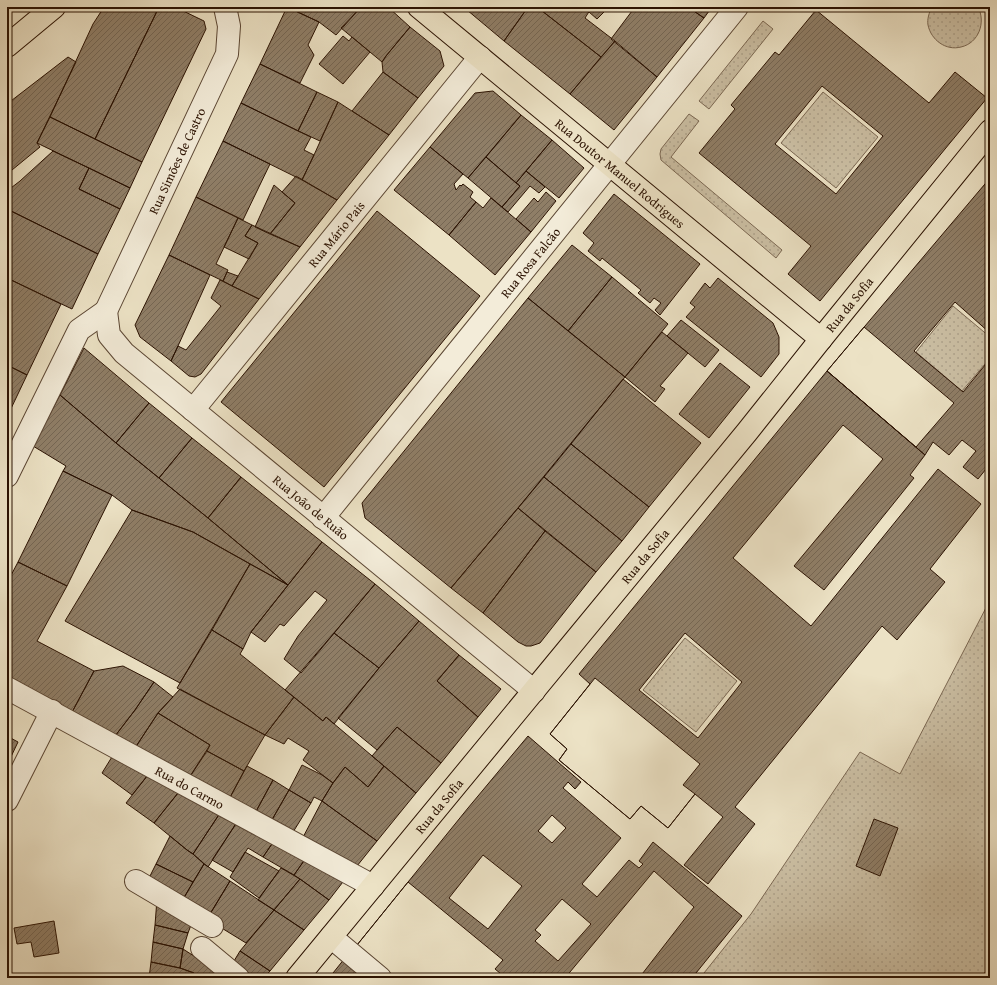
<svg xmlns="http://www.w3.org/2000/svg" width="997" height="985" font-family="'Gentium Book Plus',serif">
<style>
.grass{fill:url(#grass-dots);stroke:#7b6853}
.building{fill:url(#building-hatch);stroke:#2b1202;fill-rule:evenodd}
.lines{fill:none;stroke-linecap:round;stroke-linejoin:round}
.minor-casing{stroke:#5b4633;stroke-width:24}
.major-casing{stroke:#2b1202;stroke-width:24}
.minor{stroke:#f3ecd9;stroke-width:22}
.major{stroke:#ece2c5;stroke-width:22}
.labels{text-anchor:middle;stroke-width:3;stroke-linejoin:round;paint-order:stroke}
.street-label{font-size:13px;fill:#2b1202;stroke:#f3ecd9}
</style>
<defs>
<pattern id="grass-dots" width="8" height="8" patternUnits="userSpaceOnUse"><rect width="8" height="8" fill="#cbbfa4"/><path d="M2 2h.1M6 6h.1" fill="none" stroke="#aea38c" stroke-width="1.8" stroke-linecap="round"/></pattern>
<pattern id="building-hatch" width="6" height="6" patternUnits="userSpaceOnUse"><rect width="6" height="6" fill="#8f7e67"/><path d="M-1 1l2-2M0 6l6-6M5 7l2-2" fill="none" stroke="#756653"/></pattern>
</defs>
<rect width="100%" height="100%" fill="#ece2c5"/>
<filter id="stains"><feTurbulence type="fractalNoise" baseFrequency=".005" numOctaves="4"/><feColorMatrix values="0 0 0 0 .2 0 0 0 0 .09 0 0 0 0 .02 0 0 0 .5 -.17"/></filter>
<radialGradient id="worn" r=".72"><stop offset=".6" stop-color="#630" stop-opacity="0"/><stop offset="1" stop-color="#630" stop-opacity=".3"/></radialGradient>
<path class="grass" d="M932,7H978C986,22 979,43 961,47C946,51 931,40 928,25C927,19 929,13 932,7Z
M763,21L773,29L709,109L699,101Z
M823,92L878,137L836,188L781,143Z
M689,114L699,121L671,157L782,250L776,258L661,160L660,154L661,149Z
M953,306L990,337V358L962,391L916,352Z
M990,600V731L988,737L990,738V978H700L751,914L860,752L900,774Z
M685,638L737,681L696,732L643,690Z"/>
<path class="building" d="M104,7H159L95,139L50,117L93,24Z
M159,7H175L204,21L206,29L142,162L95,139Z
M287,7H361L336,35L319,22Z
M287,7L319,22L308,45L314,55L300,83L260,64Z
M361,7H388L410,27L386,56L382,62L341,28Z
M470,7H528L504,41L467,10Z
M528,7H537L601,57L570,94L504,41Z
M537,7H592L585,18L615,41L601,57Z
M592,7H610L606,12L605,11L597,19L589,12Z
M635,7H688L704,18L657,77L611,39Z
M688,7H712L704,18Z
M816,10L929,103L955,72L987,98L820,301L788,274L811,246L699,153L735,109L731,105L775,52L779,55ZM822,86L883,136L836,194L775,144Z
M410,27L440,51L444,66L418,98L383,72L382,62L386,56Z
M343,36L349,41L352,37L370,52L343,84L319,64Z
M615,41L657,77L614,130L570,94Z
M68,57L76,62L37,143L40,147L12,170L7,164V104Z
M260,64L317,92L298,131L241,103Z
M383,72L418,98L389,135L352,111Z
M493,91L521,115L468,178L430,147L475,93Z
M317,92L338,102L320,141L298,131Z
M338,102L389,135L337,200L302,180L314,155Z
M241,103L311,137L304,150L314,155L302,180L223,141Z
M521,115L552,140L516,183L486,157Z
M50,117L142,162L130,188L37,143Z
M552,140L584,168L559,198L526,171Z
M223,141L270,164L243,220L196,197Z
M430,147L463,174L454,184L456,190L460,185L461,186L463,184L473,192L470,197L476,202L449,235L394,190Z
M53,151L89,168L79,189L120,209L98,254L7,209V191L20,181Z
M486,157L520,186L502,207L468,178Z
M89,168L130,188L120,209L79,189Z
M526,171L545,187L539,193L530,186L508,212L502,207L520,186L516,183Z
M296,176L337,200L300,247L270,234L295,203L282,192Z
M990,178V333L955,302L914,351L963,392L990,359V464L978,479L963,467L976,451L962,440L949,455L933,442L925,455L827,371Z
M274,185L295,203L270,234L255,227Z
M546,192L556,201L531,232L516,219L534,198L538,202Z
M614,194L700,264L660,315L655,310L661,303L654,298L650,303L638,293L641,290L602,258L600,261L588,251L594,243L583,233Z
M196,197L238,218L216,264L228,270L223,281L169,255Z
M491,198L531,232L495,275L449,235L476,202L483,208Z
M7,209L98,254L72,309L7,278Z
M377,211L480,296L324,487L221,402Z
M238,218L252,225L245,236L258,243L249,259L224,247Z
M252,225L300,247L259,299L232,286L258,243L245,236Z
M572,245L612,277L568,331L528,298Z
M169,255L210,275L178,346L171,361L140,337L135,325Z
M227,272L238,276L232,286L223,281Z
M612,277L668,324L625,377L568,331Z
M7,278L61,304L27,375L7,365Z
M718,278L773,323L779,337V354L761,377L686,317L695,307L690,303L705,283L710,288Z
M220,280L259,299L201,374L195,377L189,376L171,361L178,346L186,350L221,306L211,298Z
M528,298L625,377L518,508L451,588L365,518L362,503Z
M681,320L719,350L705,367L667,336Z
M864,327L954,403L916,447L827,371Z
M662,332L688,353L660,386L665,389L655,402L625,377Z
M84,348L149,403L116,443L60,395Z
M720,363L750,387L709,438L679,414Z
M7,365L27,375L7,417Z
M827,371L925,455L910,475L914,478L824,590L794,566L883,459L843,425L733,558L811,626L938,469L981,504L930,569L945,582L897,640L882,626L735,807L755,824L708,884L684,865L723,817L695,794L668,828L641,806L630,819L559,760L567,749L550,734L590,684L579,674ZM685,633L742,682L698,738L639,690Z
M623,379L701,443L649,507L571,444Z
M60,395L116,443L208,518L288,585L193,532L132,510L112,495L63,471L66,466L33,446Z
M149,403L192,438L159,478L116,443Z
M192,438L241,477L208,518L159,478Z
M571,444L649,507L622,541L544,477Z
M63,471L112,495L67,586L18,562Z
M241,477L322,542L288,585L208,518Z
M544,477L622,541L596,572L518,508Z
M518,508L545,531L483,613L451,588Z
M132,510L193,532L250,564L180,683L65,621Z
M545,531L596,572L540,643L531,646H526L518,642L483,613Z
M322,542L375,584L301,673L284,659L298,636L327,600L315,591L284,626L280,624L265,642L251,632Z
M18,562L67,586L37,641L94,671L70,716L7,680V583Z
M250,564L288,585L251,632L243,649L212,630Z
M375,584L419,621L379,668L334,633Z
M419,621L459,655L437,681L478,717L441,763L397,727L377,750L338,718L379,668Z
M212,630L243,649L240,654L294,697L265,735L177,688Z
M334,633L379,668L334,724L326,717L323,721L285,690Z
M459,655L501,689L478,717L437,681Z
M123,666L154,682L135,710L112,740L70,716L94,671Z
M595,678L700,764L683,785L695,794L668,828L641,806L630,819L559,760L567,749L550,734Z
M154,682L173,697L158,713L133,751L112,740L135,710Z
M180,689L265,735L244,771L207,751L210,745L158,713Z
M294,697L323,721L326,717L384,766L368,787L345,767L333,783L303,760L309,751L288,738L284,744L265,735Z
M158,713L210,745L187,781L133,751Z
M397,727L441,763L416,793L372,756Z
M7,736L18,742L9,761L7,760Z
M528,736L581,782L575,789L568,782L563,788L621,838L582,884L597,897L629,860L639,868L643,864L639,861L653,842L742,916L692,978H639L694,907L654,871L565,978H390L389,977L388,971L357,945L468,808ZM552,815L566,828L552,843L538,831ZM483,855L522,886L488,929L449,898ZM562,899L591,924L558,961L535,941L541,935L535,930Z
M207,751L244,771L227,803L187,781Z
M115,752L151,771L132,795L102,773Z
M302,765L322,775L333,783L322,801L314,797L311,803L289,790Z
M247,766L273,780L253,817L227,803Z
M384,766L416,793L377,841L322,801L333,783L345,767L368,787Z
M151,771L182,788L154,823L126,803Z
M273,780L289,790L269,825L253,817Z
M182,788L222,810L193,854L187,850L154,823Z
M289,790L311,803L290,837L269,825Z
M322,801L377,841L357,866L300,843Z
M222,810L239,819L208,867L193,854Z
M239,819L276,838L263,857L248,848L233,872L212,860Z
M874,819L898,828L880,876L856,866Z
M170,836L187,850L193,854L204,864L193,882L156,864Z
M276,838L308,855L294,875L263,857Z
M245,852L279,871L259,898L230,877Z
M308,855L346,878L329,900L300,879L294,875Z
M156,864L193,882L182,901L149,878Z
M204,864L230,881L207,919L182,901Z
M281,868L300,879L274,910L258,900Z
M300,879L329,900L304,930L274,910Z
M230,881L274,910L246,943L207,919Z
M408,882L503,960L495,969L506,978H390L389,977L388,971L357,945Z
M157,899L194,917L188,933L155,925Z
M274,910L304,930L270,971L240,951Z
M54,921L59,953L34,957L31,942L17,944L14,928Z
M155,925L188,933L183,949L153,942Z
M153,942L183,949L180,968L151,962Z
M183,949L228,978H192L194,973L180,968Z
M240,951L270,971L264,978H250L231,966Z
M345,958L369,978H329Z
M151,962L180,968L194,973L192,978H149Z
M990,966V978H981Z"/>
<g class="lines">
<defs>
<g id="minor">
<path id="s1" d="M106,311L109,335L124,353L534,691"/>
<path id="s2" d="M106,311L227,54L229,26L225,7"/>
<path id="s3" d="M193,410L480,57"/>
<path d="M7,476L79,330L106,311"/>
<path id="s4" d="M323,518L737,7"/>
<path id="s5" d="M7,688C129,754 251,821 373,886"/>
<path d="M7,800L52,711"/>
<path d="M136,881L212,926"/>
<path d="M331,937L380,978"/>
<path d="M202,948L238,978"/>
</g>
<g id="major">
<path id="s6" d="M419,7L821,339"/>
<path d="M7,46L54,7"/>
<path id="s7" d="M297,978L747,432L821,339L990,131"/>
</g>
</defs>
<use href="#minor" class="minor-casing"/>
<use href="#major" class="major-casing"/>
<use href="#minor" class="minor"/>
<use href="#major" class="major"/>
</g>
<g class="labels">
<g class="street-label">
<text dy="5" stroke="none"><textPath href="#s2" startOffset="166">Rua Simões de Castro</textPath></text>
<text dy="5" stroke="none"><textPath href="#s6" startOffset="261">Rua Doutor Manuel Rodrigues</textPath></text>
<text dy="5" stroke="none"><textPath href="#s3" startOffset="227">Rua Mário Pais</textPath></text>
<text dy="5" stroke="none"><textPath href="#s4" startOffset="329">Rua Rosa Falcão</textPath></text>
<text dy="5" stroke="none"><textPath href="#s7" startOffset="871">Rua da Sofia</textPath></text>
<text dy="5" stroke="none"><textPath href="#s1" startOffset="290">Rua João de Ruão</textPath></text>
<text dy="5" stroke="none"><textPath href="#s7" startOffset="547">Rua da Sofia</textPath></text>
<text dy="5" stroke="none"><textPath href="#s5" startOffset="208">Rua do Carmo</textPath></text>
<text dy="5" stroke="none"><textPath href="#s7" startOffset="223">Rua da Sofia</textPath></text>
</g>
</g>
<rect width="997" height="985" fill="none" stroke="#ece2c5" stroke-width="24"/>
<rect x="8" y="8" width="981" height="969" fill="none" stroke="#2b1202" stroke-width="2"/>
<rect x="12" y="12" width="973" height="961" fill="none" stroke="#2b1202"/>
<rect width="100%" height="100%" filter="url(#stains)"/>
<rect width="100%" height="100%" fill="url(#worn)"/>
</svg>
